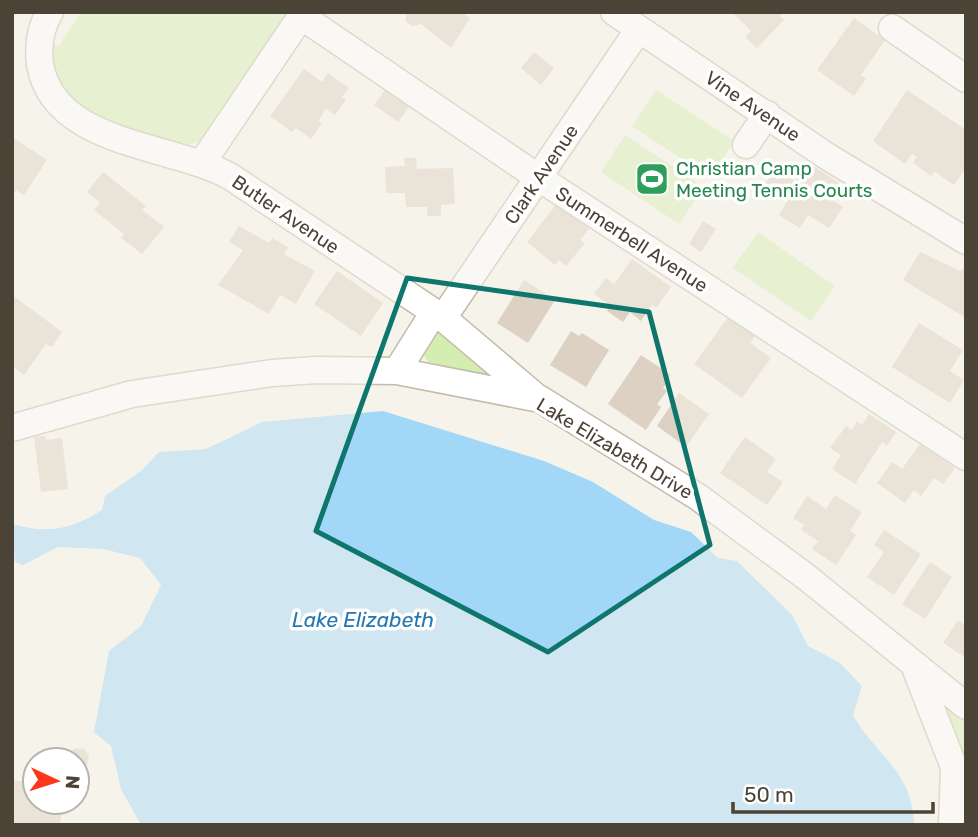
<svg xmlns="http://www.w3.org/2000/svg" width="978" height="837" font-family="Rubik,sans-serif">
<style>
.green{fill:#d4eeb1}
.water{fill:#a3d7f7}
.building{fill:#dcd1c2}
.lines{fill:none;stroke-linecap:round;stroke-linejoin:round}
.minor-casing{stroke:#c3bbac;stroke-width:29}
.minor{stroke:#fff;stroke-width:26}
.marked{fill:none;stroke:#0f766e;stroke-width:5;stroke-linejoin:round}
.labels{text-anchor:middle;stroke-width:7;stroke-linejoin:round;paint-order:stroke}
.street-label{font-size:19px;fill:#4c4337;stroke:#fff}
.leisure-label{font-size:19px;fill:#27864d;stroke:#fff;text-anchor:start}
.water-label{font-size:21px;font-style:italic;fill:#2378b1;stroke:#fff}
</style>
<rect width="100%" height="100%" fill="#f6f3eb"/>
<path class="green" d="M81,12H294L206,139L184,146L114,126L79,106L58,82L49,50L52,43L59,46Z
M656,90L734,141L710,178L632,126Z
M625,135L704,187L679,224L601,172Z
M758,232L835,286L811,321L733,268Z
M437,332H443L490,373L487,376L428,362L422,352Z
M946,705L966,715V760L944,708Z"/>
<path class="water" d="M383,411L544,461L593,482L654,520L691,532L718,558L737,561L792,615L808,646L840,663L862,686L853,715C877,758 912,769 914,825H141L121,789L111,746L94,732L109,651L141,626L161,585L140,558L103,549L58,547L23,565L15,562L12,524C48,534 71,530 102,510L105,496L141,471L159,452L206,449L262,422Z"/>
<path class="building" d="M406,12H461L470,18L451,48L421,24L413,26L406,22Z
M732,12H784L780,16L784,20L757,48L745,37L751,31Z
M854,18L885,40L861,75L866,79L854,96L817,70Z
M534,52L554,68L541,85L521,68Z
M304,69L322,82L328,73L349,88L342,97L346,100L335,115L326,109L318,121L322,123L311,139L296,128L292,132L270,116Z
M389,84L413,102L398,122L374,105Z
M907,90L966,130V168L954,185L935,172L931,176L913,163L917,157L912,154L905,164L873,141Z
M12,137L47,160L24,195L16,190L12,196Z
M404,158H416L417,169L453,168L455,204L441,205V216H427V207H406L405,193H386L385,167L405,166Z
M807,162L841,184L831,199L843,207L829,228L808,215L800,228L779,215L789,199L765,184L775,168L795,181Z
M103,172L146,206L142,210L164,227L142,254L121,238L124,234L94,210L100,203L87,192Z
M557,203L589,229L580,240L585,243L566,266L559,260L555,265L527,242Z
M703,221L716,229L701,252L689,244Z
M239,226L269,243L272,238L288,247L284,254L315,271L296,304L280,295L269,314L218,285L243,250L229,242Z
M920,252L960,271L966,267V318L903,280Z
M632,259L671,287L656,308L652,305L641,321L630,312L623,322L607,311L611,306L594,294L606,278L614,284Z
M337,271L383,303L361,336L314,304Z
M524,280L555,300L528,343L497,323Z
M12,295L62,332L52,347L46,344L24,375L12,366Z
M729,316L756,335L750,343L771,358L742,398L694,364Z
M919,323L963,350L950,371L964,380L950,403L892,367Z
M571,331L579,336L582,333L609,350L586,387L550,365Z
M641,355L671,375L663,388L667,391L657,404L661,407L646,430L608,404Z
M679,393L709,414L686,447L657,426Z
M869,414L896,432L887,446L882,442L855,484L832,469L841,455L830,448L846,426L852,430L857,421L862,425Z
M45,436L46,440L62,438L68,489L41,492L34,437Z
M745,437L776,459L767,472L783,482L767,505L720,473Z
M920,444L955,468L943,484L934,478L921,496L914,490L905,503L877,483L892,462L902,469Z
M835,495L862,512L850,531L856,535L836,565L812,549L818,541L801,530L804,525L793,518L807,496L826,509Z
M884,530L921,554L894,595L867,577L884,552L874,545Z
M930,562L952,577L925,619L902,604Z
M958,620L966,626V658L943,643Z
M76,748L84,749L89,756L87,765L82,769H77V760H67L68,752Z
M12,780L35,783V802H63L60,825H12Z"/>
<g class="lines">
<defs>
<path id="minor" d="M50,12C40,28 38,47 40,64C53,146 173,144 231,177L443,318L535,396
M614,12L825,155L966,241
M301,16L539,178L966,457
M892,28L966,79
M746,145L767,114
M202,163L304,12
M443,318L639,29
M397,371L434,312
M12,428L132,394L272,373L316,370L397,371L540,399L698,497L805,576L966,706
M916,670L954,767L952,825"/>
</defs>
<use href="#minor" class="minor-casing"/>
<use href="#minor" class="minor"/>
</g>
<path d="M0 0H978V837H0ZM407,278L649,312L710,545L548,652L316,531Z" fill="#f6f3eb" fill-opacity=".55" fill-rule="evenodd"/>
<path class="marked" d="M407,278L649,312L710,545L548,652L316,531Z"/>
<defs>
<symbol id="stadium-square" viewBox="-11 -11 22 22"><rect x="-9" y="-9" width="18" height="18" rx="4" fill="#2e9e5b" stroke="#fff"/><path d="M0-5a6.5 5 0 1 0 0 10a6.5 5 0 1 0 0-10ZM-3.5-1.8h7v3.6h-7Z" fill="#fff"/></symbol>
</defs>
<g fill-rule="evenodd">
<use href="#stadium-square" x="633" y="160" width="38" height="38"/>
</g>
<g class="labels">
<g class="street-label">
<text transform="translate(753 106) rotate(34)" y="7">Vine Avenue</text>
<text transform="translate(541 174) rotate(-56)" y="7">Clark Avenue</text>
<text transform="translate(286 214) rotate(34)" y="7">Butler Avenue</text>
<text transform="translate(632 239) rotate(33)" y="7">Summerbell Avenue</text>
<text transform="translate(615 448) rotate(31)" y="7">Lake Elizabeth Drive</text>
</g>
<g class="leisure-label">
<text x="676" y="175">Christian Camp<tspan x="676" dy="22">Meeting Tennis Courts</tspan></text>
</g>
<g class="water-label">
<text x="363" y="627">Lake Elizabeth</text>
</g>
</g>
<rect width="978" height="837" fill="none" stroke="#4c4337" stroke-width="28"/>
<g transform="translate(56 781) rotate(94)"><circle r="33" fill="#ffffff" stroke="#b7b4af" stroke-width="2"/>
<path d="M0-5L12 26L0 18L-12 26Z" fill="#ff3619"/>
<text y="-10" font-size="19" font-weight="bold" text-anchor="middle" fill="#4c4337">N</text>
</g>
<path d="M733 802v10h200v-10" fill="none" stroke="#4c4337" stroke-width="3.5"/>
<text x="744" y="802" font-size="21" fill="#4c4337" stroke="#ffffff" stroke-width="5" paint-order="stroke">50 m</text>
</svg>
